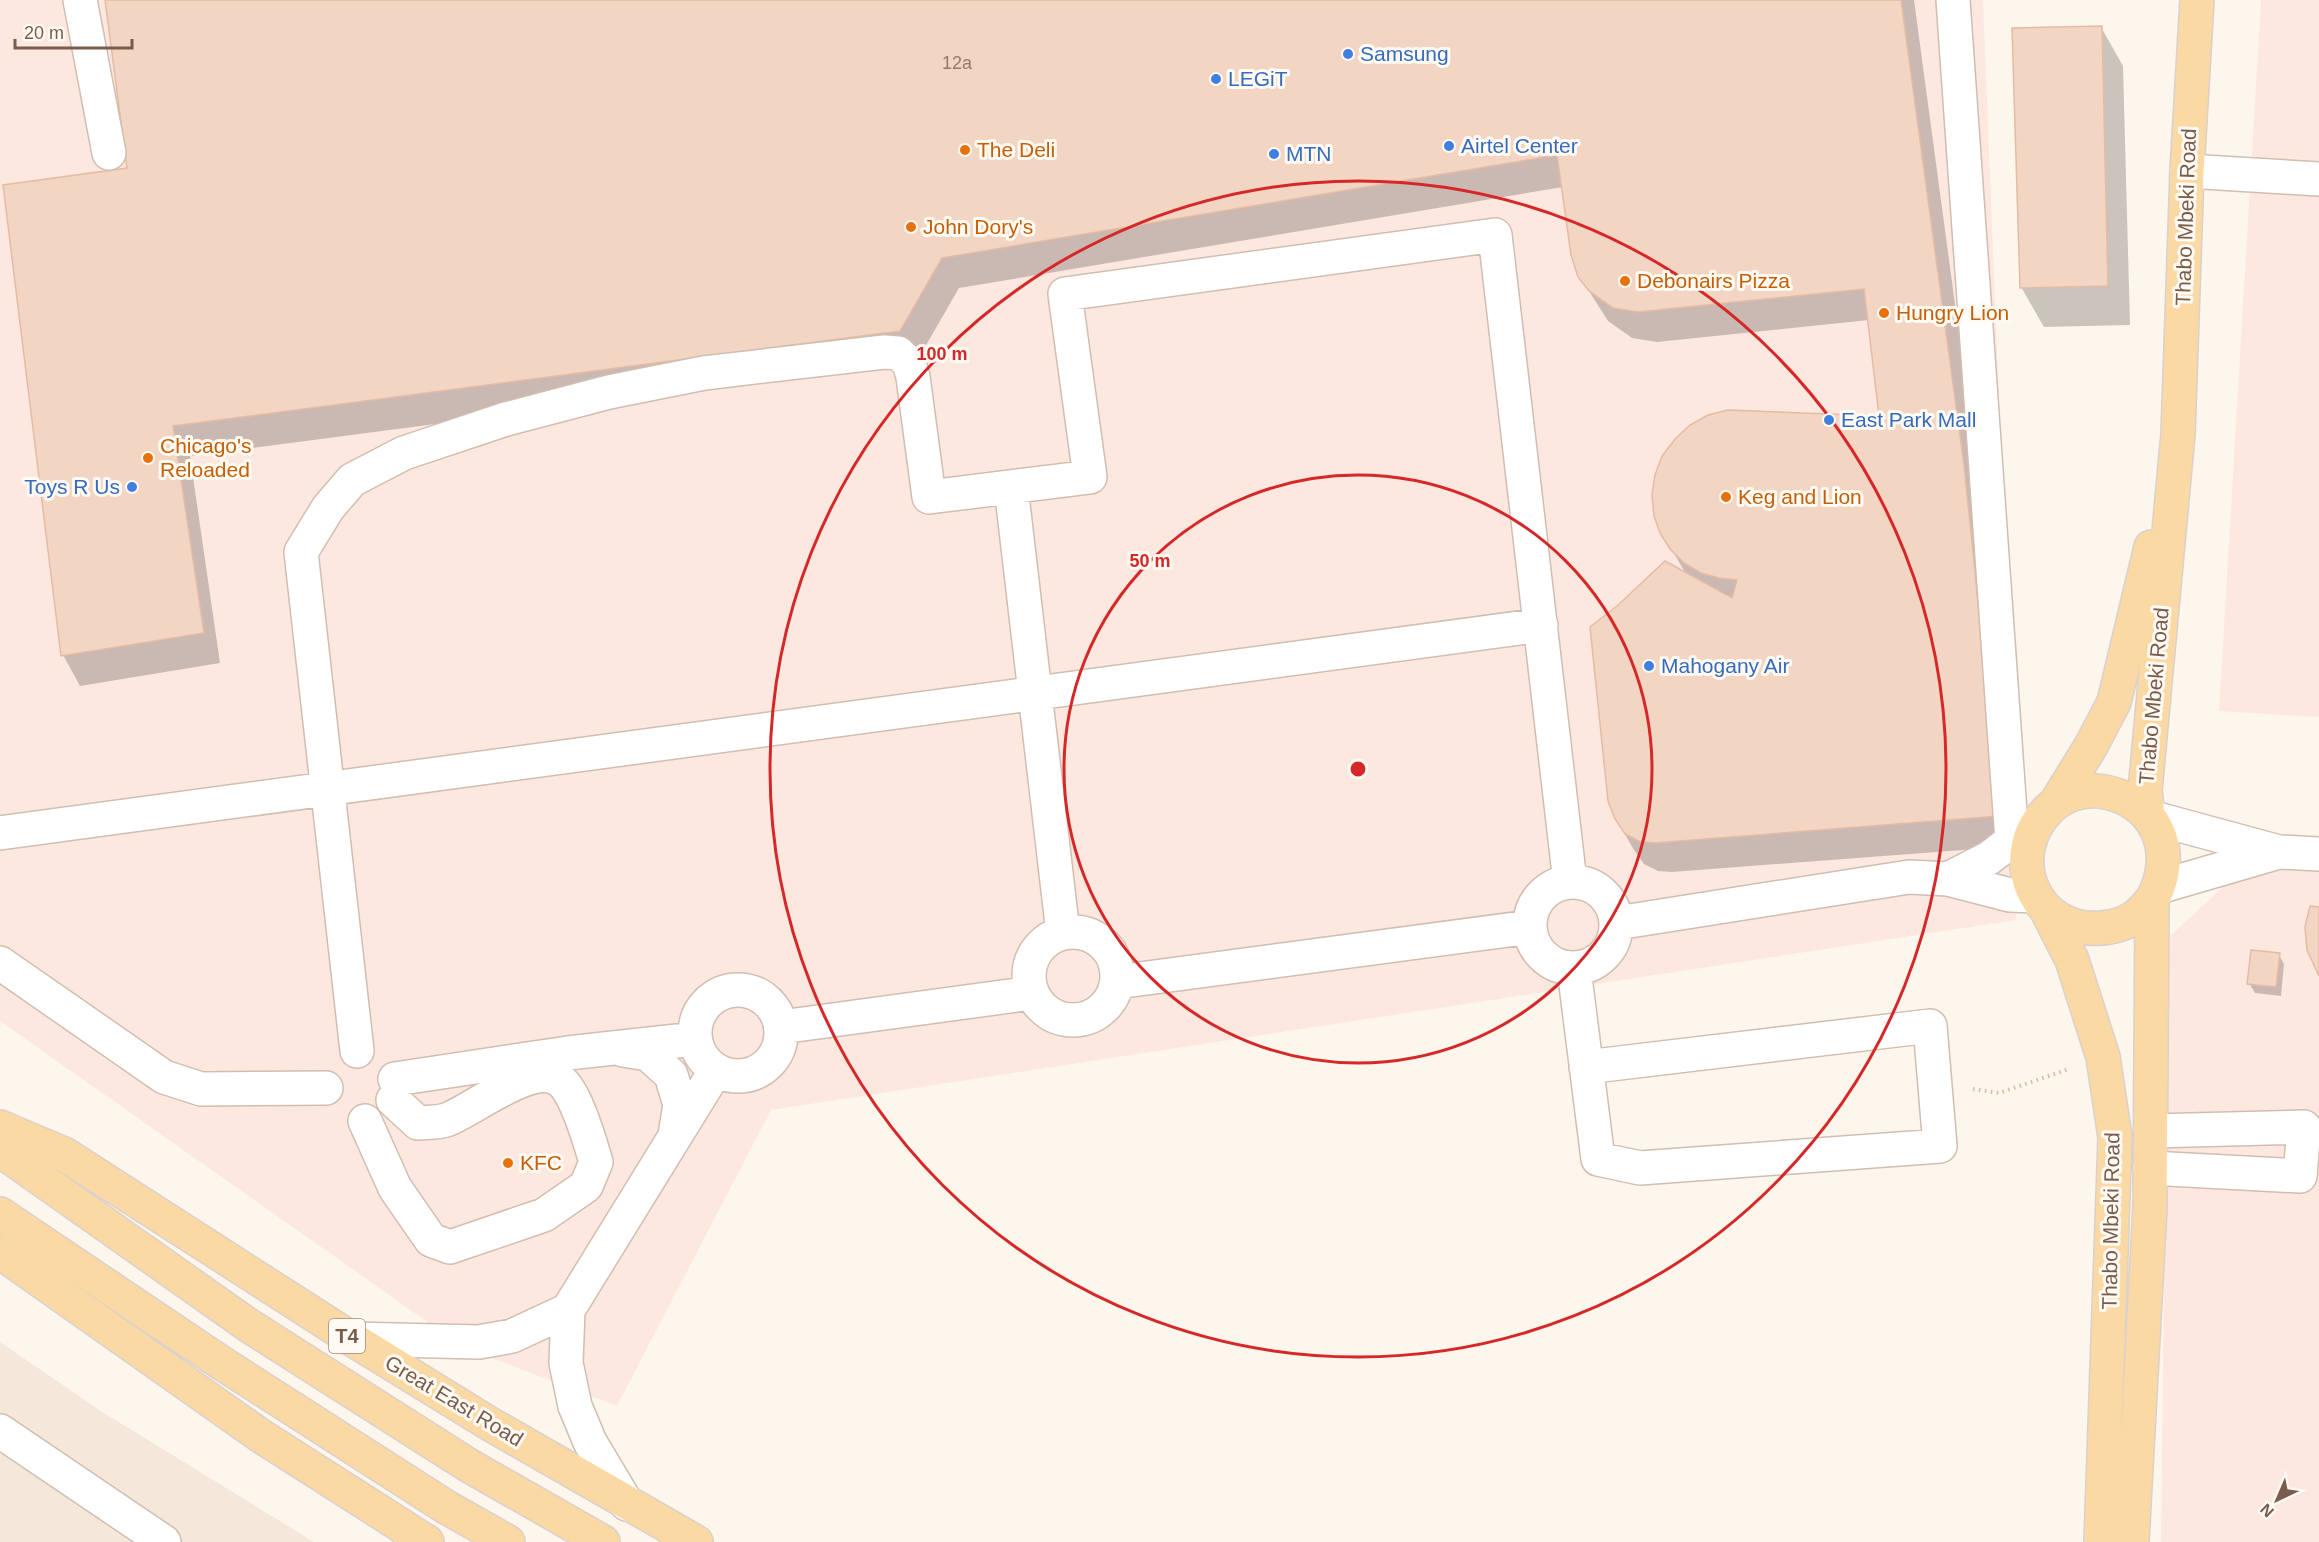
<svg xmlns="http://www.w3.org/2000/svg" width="2319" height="1542" font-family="Arial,sans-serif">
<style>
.residential{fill:#f5e8da}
.commercial{fill:#fde8e0}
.shadow{fill:#0003}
.building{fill:#f3d5c3;stroke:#e6bba3;stroke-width:1.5}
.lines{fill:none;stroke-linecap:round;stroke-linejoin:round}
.minor-casing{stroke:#d1beb0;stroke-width:36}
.major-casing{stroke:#dad1cd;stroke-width:36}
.path{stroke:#d9b8a5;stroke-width:4;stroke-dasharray:1.5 4.5;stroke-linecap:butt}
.minor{stroke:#fff;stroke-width:33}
.major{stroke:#fbd9a5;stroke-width:33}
.ring{fill:none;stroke:#d62828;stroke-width:3}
.shop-dot{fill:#3f7fe0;stroke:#fffaf3;stroke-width:2}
.food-dot{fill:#e8710a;stroke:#fffaf3;stroke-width:2}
.labels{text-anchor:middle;stroke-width:6;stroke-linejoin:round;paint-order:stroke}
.number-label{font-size:18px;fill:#987a6a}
.shield{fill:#fffaf3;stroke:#a28b7f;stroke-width:1.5}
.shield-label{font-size:20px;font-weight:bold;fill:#7a5c4d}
.shop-label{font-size:21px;fill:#366cbe;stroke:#fffaf3;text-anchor:start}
.food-label{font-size:21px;fill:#c56008;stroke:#fffaf3;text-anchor:start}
.street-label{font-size:21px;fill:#7a5c4d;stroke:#fffaf3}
.centre{fill:#d62828;stroke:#fffaf3;stroke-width:3}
.ring-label{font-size:18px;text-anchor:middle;font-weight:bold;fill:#d62828;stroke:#fffaf3;stroke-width:6;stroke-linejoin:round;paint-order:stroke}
</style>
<rect width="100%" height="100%" fill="#fdf6ec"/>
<path class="residential" d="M0,1342L104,1413L314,1542H0Z"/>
<path class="commercial" d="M0,0H1983L2013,746L2016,920L771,1110L617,1406L463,1347L0,1021Z
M2261,0H2319V717L2219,711Z
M2319,851V1542H2161L2168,938L2241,870Z"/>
<path class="shadow" d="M106,0H1914L1981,497L2016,846L1672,872L1658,871L1644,864L1634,850L1616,819L1686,574L1662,533L1881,417L1869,320L1657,342L1632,338L1608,321L1580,277L1563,187L959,288L917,361L190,456L220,663L80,686L63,655L129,170Z
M2101,27L2123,66L2130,325L2044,327L2021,287Z
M2279,955L2284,964L2281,996L2255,993L2249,983Z"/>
<path class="building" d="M105,0H1901L1964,465L2000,816L1654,843L1639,841L1625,834L1615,819L1608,801L1590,627L1617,606L1665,561L1732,598L1737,580L1719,578L1701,573L1684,563L1670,549L1660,533L1654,516L1652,495L1655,475L1662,456L1675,439L1690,425L1708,415L1728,410L1879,416L1864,289L1638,312L1613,308L1588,290L1578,277L1571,255L1557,155L942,258L900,331L173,426L204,633L61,656L3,185L127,168Z
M2102,26L2108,286L2020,288L2012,28Z
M2310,906L2319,907V976L2307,950L2305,927Z
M2251,950L2280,953L2276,987L2247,984Z"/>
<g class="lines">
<defs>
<path id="minor" d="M80,0L109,153
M1953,0L2012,841
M2187,171L2319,179
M1011,487L1063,933
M2150,817L2279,852L2319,854
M0,833L1541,625
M1948,879L1989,858L2029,827
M1530 925a43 43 0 1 1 86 0a43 43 0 1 1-86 0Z
M2159,887L2279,852
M1617,923L1909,877L1948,879L2010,895L2036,896
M1029 976a44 44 0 1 1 88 0a44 44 0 1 1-88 0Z
M0,963L164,1077L201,1089L326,1088
M1574,969L1598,1159L1640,1168L1940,1146L1930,1026L1586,1067
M1117,982L1530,927
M695 1033a43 43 0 1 1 86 0a43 43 0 1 1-86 0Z
M781,1027L1032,993
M623,1050L648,1054L671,1075L680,1105L675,1135
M357,1051L301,552L328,508L352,480L404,453L506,419L609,392L704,373L884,352L898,353L909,363L913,377L929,497L1090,477L1065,294L1495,235L1570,882
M395,1079L568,1053L695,1039
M365,1121L395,1188L431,1240L450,1247L544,1215L586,1186L596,1162C590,1142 577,1096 562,1082C536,1057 473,1111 446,1120C437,1123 427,1122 418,1123L393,1100
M2150,1168L2300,1176L2304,1127L2151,1131
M352,1339L479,1342L512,1336L568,1310
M0,1431L164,1542
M627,1504L590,1442L575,1406L566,1363L568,1310L716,1070"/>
<path id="major" d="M2057,801L2091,746L2114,702L2151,547
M2148,815L2145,791L2178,434L2187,171L2197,0
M2047,911L2072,960L2103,1057L2115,1137L2101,1542
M0,1127L64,1154L352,1339L490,1424L696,1542
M0,1150L248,1325L468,1465L603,1542
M0,1214L220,1362L446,1507L508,1542
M0,1252L261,1436L427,1542
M2132,1542L2150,1207L2152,900C2179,852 2156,798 2099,791C2081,789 2062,796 2049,809C2002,856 2034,934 2102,928C2114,927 2126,924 2136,916C2142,912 2147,905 2152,900"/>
</defs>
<use href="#minor" class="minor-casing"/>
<use href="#major" class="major-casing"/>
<path class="path" d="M1973,1089L1999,1093L2069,1069"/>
<use href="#minor" class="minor"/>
<use href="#major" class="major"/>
</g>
<g class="ring">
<circle cx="1358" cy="769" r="294"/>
<circle cx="1358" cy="769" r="588"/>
</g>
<g class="shop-dot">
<circle cx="1348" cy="54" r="6"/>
<circle cx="1216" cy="79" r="6"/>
<circle cx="1449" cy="146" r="6"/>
<circle cx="1274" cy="154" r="6"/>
<circle cx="1829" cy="420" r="6"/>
<circle cx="132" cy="487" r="6"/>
<circle cx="1649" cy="666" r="6"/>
</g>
<g class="food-dot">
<circle cx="965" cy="150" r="6"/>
<circle cx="911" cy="227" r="6"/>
<circle cx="1625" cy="281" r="6"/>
<circle cx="1884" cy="313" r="6"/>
<circle cx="148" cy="458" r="6"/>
<circle cx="1726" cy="497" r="6"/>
<circle cx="508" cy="1163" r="6"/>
</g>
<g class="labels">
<g class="number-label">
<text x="957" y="69">12a</text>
</g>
<rect class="shield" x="329" y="1319" width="36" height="34" rx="4.5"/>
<g class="shield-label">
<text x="347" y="1343">T4</text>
</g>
<g class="shop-label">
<text x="1360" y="61">Samsung</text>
<text x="1228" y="86">LEGiT</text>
<text x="1461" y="153">Airtel Center</text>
<text x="1286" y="161">MTN</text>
<text x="1841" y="427">East Park Mall</text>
<text x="120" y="494" text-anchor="end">Toys R Us</text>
<text x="1661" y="673">Mahogany Air</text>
</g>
<g class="food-label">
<text x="977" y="157">The Deli</text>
<text x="923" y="234">John Dory's</text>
<text x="1637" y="288">Debonairs Pizza</text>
<text x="1896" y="320">Hungry Lion</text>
<text x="160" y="453">Chicago's<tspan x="160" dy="24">Reloaded</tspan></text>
<text x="1738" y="504">Keg and Lion</text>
<text x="520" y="1170">KFC</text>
</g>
<g class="street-label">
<text transform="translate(2186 217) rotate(-88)" y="7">Thabo Mbeki Road</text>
<text transform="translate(2154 696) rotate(-85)" y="7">Thabo Mbeki Road</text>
<text transform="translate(2111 1221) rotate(-89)" y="7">Thabo Mbeki Road</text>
<text transform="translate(454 1401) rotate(31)" y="7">Great East Road</text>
</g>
</g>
<circle cx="1358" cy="769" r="9" class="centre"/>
<g class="ring-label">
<text x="942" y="360">100 m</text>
<text x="1150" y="567">50 m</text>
</g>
<g transform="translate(2277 1500) rotate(224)" stroke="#fffaf3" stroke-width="4.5" paint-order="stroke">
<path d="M0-4.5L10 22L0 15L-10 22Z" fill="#7a5c4d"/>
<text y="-9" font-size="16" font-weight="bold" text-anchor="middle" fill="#7a5c4d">N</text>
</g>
<path d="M15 39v9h117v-9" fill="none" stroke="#7a5c4d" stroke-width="3"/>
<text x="24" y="39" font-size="18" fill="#7a5c4d" stroke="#fffaf3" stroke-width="4.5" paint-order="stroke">20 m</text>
</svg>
